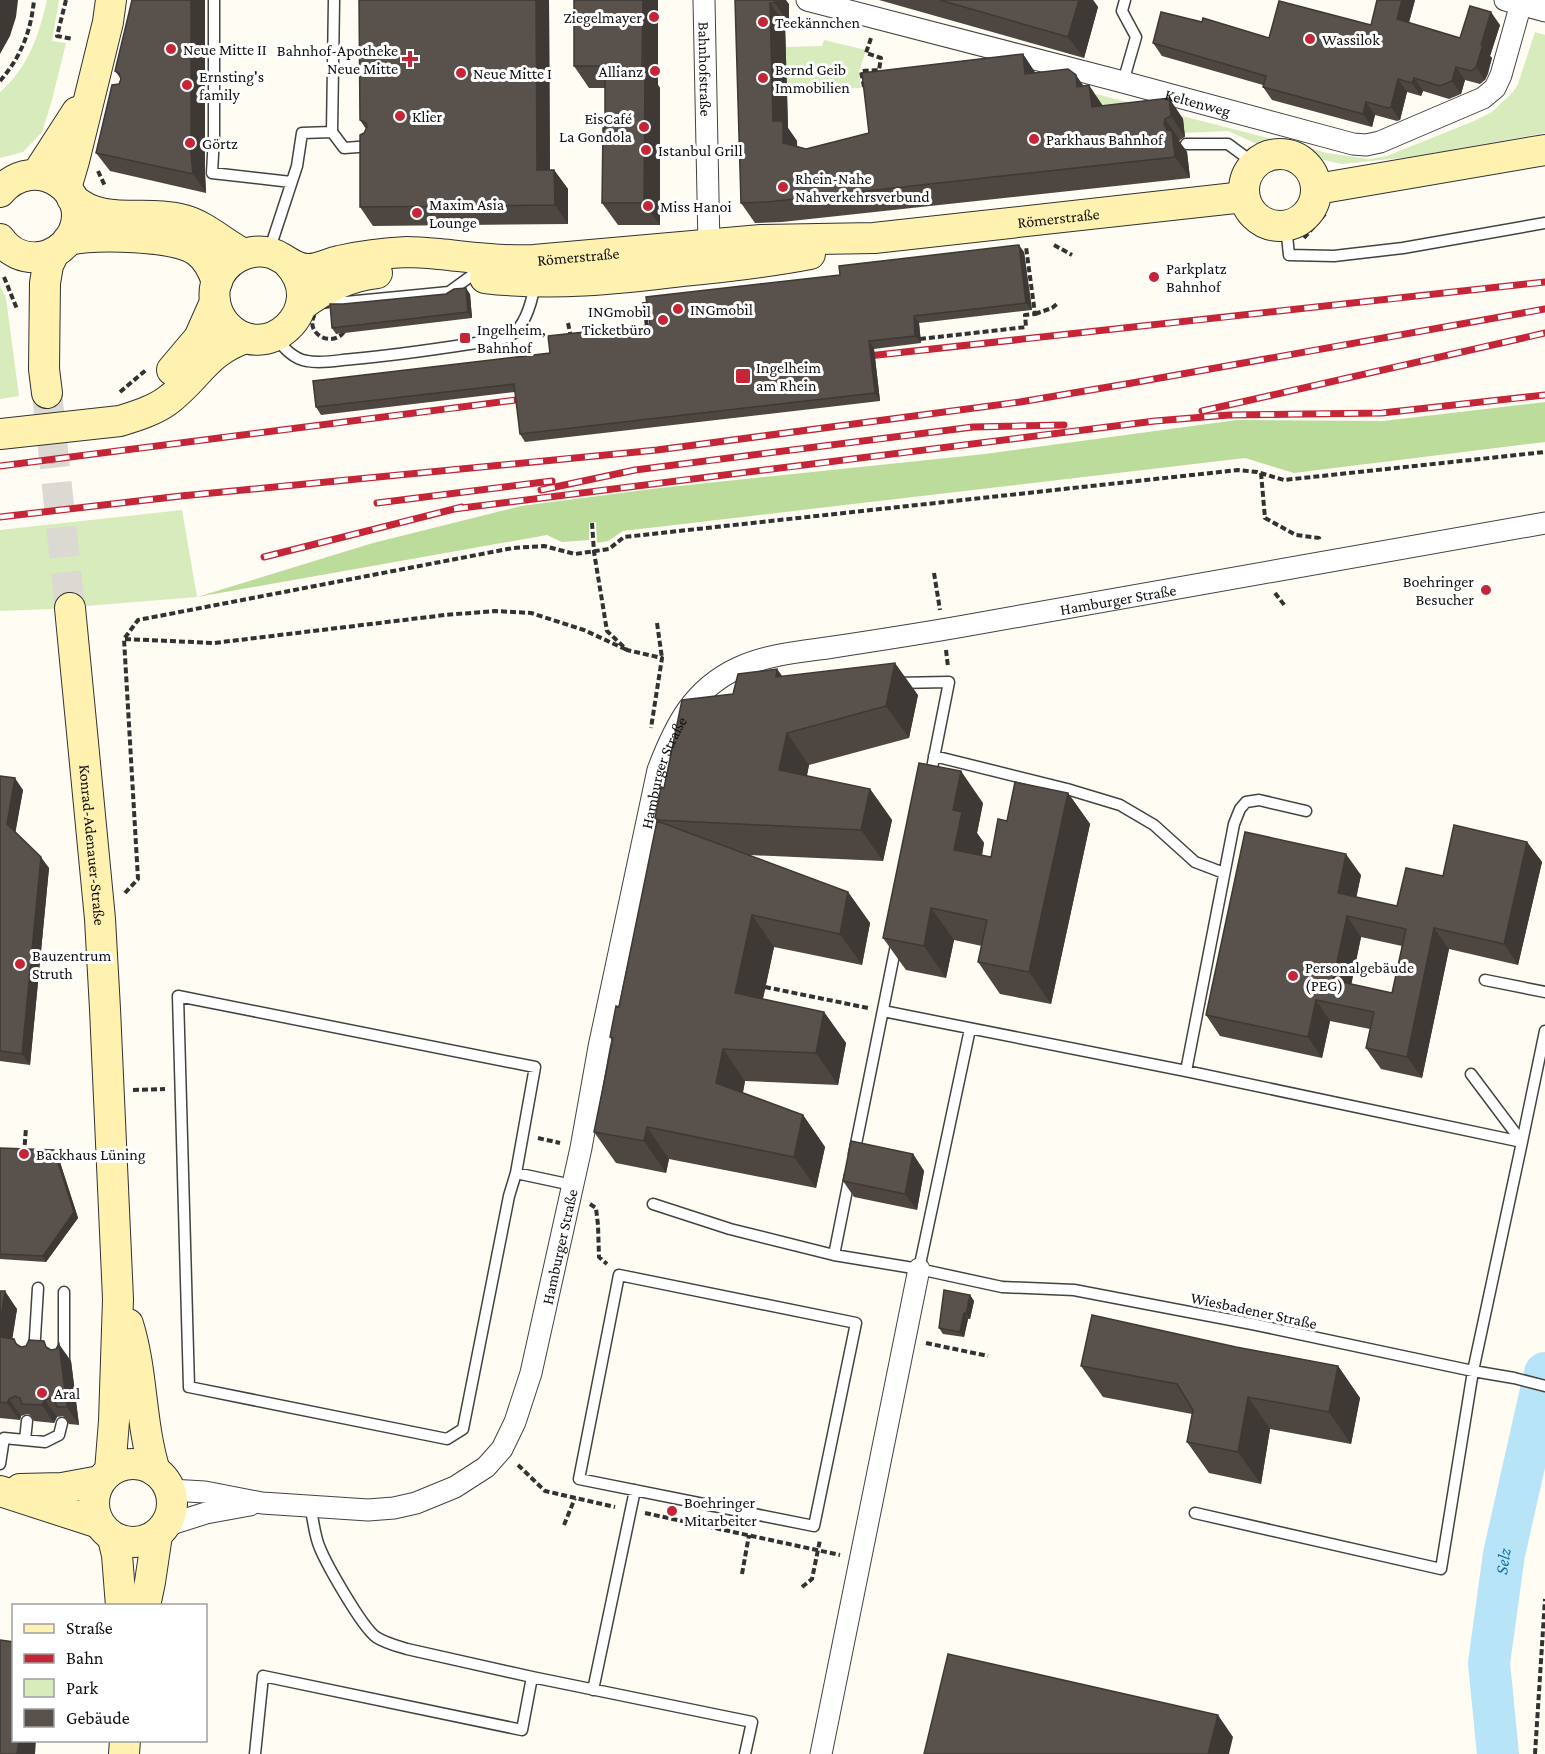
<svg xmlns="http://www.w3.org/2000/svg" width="1545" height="1754" font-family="'Crimson Pro',serif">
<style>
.green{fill:#d7ebbc}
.forest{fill:#bcdc9b}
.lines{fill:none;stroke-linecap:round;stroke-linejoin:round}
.river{stroke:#b8e4f7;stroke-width:42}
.secondary-tunnel{stroke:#dbd9d2;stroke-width:30;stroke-dasharray:30 15;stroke-linecap:butt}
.lane-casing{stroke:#434343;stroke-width:13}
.street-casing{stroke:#434343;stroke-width:23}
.secondary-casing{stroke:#323232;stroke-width:32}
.path{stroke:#323232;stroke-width:4;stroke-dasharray:6 3;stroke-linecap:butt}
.lane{stroke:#fff;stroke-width:10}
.street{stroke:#fff;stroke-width:21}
.secondary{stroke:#fff1af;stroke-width:30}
.rail-casing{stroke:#c42537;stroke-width:7}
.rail{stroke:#fff;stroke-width:4.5;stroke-dasharray:14;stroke-linecap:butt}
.wall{fill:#4d4641;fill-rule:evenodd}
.shaded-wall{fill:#3e3935}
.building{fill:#59514c;stroke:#3e3935;stroke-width:1.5;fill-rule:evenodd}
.poi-dot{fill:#c42537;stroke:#fff;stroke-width:2}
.labels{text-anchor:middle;stroke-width:6;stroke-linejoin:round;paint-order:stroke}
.poi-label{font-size:16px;fill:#101010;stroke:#fff;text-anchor:start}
.street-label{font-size:16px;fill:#101010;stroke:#fff}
.water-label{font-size:18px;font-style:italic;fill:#1670a6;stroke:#fff}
</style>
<rect width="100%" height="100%" fill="#fffcf4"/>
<path class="green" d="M47,0H59L52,41L66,43L52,100L42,132L23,152L0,158V92C28,68 39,35 47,0Z
M1535,32L1545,35V133L1410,157L1342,164L1319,159L1297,147L1288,145L1257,144L1228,131L1185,133L1183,119L1098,107L1096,94L1327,153L1369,159L1387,156L1474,121L1492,112L1513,92L1518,84Z
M824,40L866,50L859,72L861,88L786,89L785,47L822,46Z
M0,285L6,298L19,396L0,399Z
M182,510L197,597L49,609L0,611V530Z"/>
<path class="forest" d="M1545,402V442L1294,473L1245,458L623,531L608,541L597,543L596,522L589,523V540L562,542L547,535L197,597L373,543L521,506L660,488L985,454L1237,420L1383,421Z"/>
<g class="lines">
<path class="river" id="s1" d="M1498,1754L1489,1663L1504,1554L1545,1373"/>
<path class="secondary-tunnel" d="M47,393L70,608"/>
<defs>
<path id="lane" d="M214,0V136L212,173L291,182
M1123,82L1136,37L1122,11L1125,0
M332,132L344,148L372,146
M1186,144H1228L1255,164
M1286,226L1289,255L1334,256L1403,248L1545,223
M271,250L273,239L297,166L302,133L332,132L334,0
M325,296L338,301L346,302L449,292L471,276
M275,337C283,347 293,359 307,361C322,364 339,360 353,359C401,355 449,347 496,340C500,339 506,338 510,336C526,326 532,301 535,284
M895,683L949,682L930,778
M934,756L1067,789L1120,805L1154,825L1195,862L1224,873
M1485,980L1545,992
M178,996L535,1067L516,1173L509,1196L463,1429L447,1439L189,1387Z
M883,1011L1186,1071L1522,1142L1473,1371L1441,1569L1195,1513
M1186,1071L1234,824L1240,809L1246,802L1259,800L1306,811
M1471,1074L1522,1142L1545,1031
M854,1154L897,940
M516,1173L572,1185
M653,1204L730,1229L834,1255L919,1269L970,1029
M834,1255L850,1175
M919,1269L1002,1287L1074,1290L1252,1324L1473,1371L1514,1378L1545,1386
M619,1275L856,1323L814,1526L579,1479Z
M34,1354L38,1288
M64,1360V1292
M25,1440L27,1421
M0,1464L4,1438L45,1442L59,1435L62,1423
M310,1506C313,1518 314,1531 318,1543C324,1561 362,1627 376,1637C385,1643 397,1646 407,1649L532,1677
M593,1690L635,1490
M255,1754L263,1676L522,1730L532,1677L752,1722L745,1754"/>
<g id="street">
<path id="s2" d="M704,0L709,245"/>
<path id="s3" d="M807,0L1123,82L1353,144L1366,145L1380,142L1483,98L1495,88L1501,75L1522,0"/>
<path d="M1505,0L1545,11"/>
<path id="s4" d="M170,1490L205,1492L262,1503L368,1510L394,1508L416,1503L455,1487L486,1467L502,1449L515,1422L531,1373L581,1148L599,1047L658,770C675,725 693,689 738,668C766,655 797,652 827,648C873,641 919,634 964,626C1158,592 1352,559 1545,523"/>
<path d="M165,1526L206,1513L250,1505"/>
<path d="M821,1754L919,1269"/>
</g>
<g id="secondary">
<circle cx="1280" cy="190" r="36"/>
<path d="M37,174L77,112"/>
<path d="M66,188L74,161L108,22L111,0"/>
<path d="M1317,189L1545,150"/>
<path d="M0,192C35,150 98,193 70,238C63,248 52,255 40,257C24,259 9,252 0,239"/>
<path d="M72,198C102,227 148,209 184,220C206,226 224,244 244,254"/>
<path d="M68,240C96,234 174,235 197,251C208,259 213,270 217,282"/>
<path id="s5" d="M288,263C331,308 265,368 226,325C216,314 212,298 216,283C224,260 248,247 271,253C284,257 293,269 308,269C319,269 329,263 339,261C361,256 384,253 407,252C417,252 428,253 439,254C470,257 502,262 534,260L761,240L874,238L1244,197"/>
<path d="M485,278C552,286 616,279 682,271C725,267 768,262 810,254"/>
<path d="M301,306C324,288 349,276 377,273"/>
<path d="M172,370L199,338L215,302"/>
<path d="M47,393L44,369L45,283L48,265L54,253"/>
<path d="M0,434L120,421C136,416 153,411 167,401C198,378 206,351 246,338"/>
<path id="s6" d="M70,608L100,919L105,1009L118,1299L114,1421L110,1471"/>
<path d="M128,1324C143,1372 140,1423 155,1471"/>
<circle cx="133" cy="1503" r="39"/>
<path d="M20,1489L62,1488L100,1481"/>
<path d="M0,1491L99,1523"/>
<path d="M113,1538L117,1555L121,1606"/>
<path d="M145,1606L150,1582L157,1535"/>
<path d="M124,1754L125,1740"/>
</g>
</defs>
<use href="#lane" class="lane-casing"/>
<use href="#street" class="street-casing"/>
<use href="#secondary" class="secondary-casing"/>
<path class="path" d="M66,0L57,36L73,39
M0,81C21,57 31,31 34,0
M864,87L861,71L879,70L881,58L866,53L871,38
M98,171L105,186
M1304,238L1325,214
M1054,245L1072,255
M4,277L17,309
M644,302L647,327
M331,306L338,308L348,319C345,354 301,337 315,314C318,308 324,307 331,306Z
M1035,314L1052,308L1058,303
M568,323L571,337
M920,339L1026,327L1025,315L1035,314L1026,247
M120,392L146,370
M1261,473L1265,518L1296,535L1319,538L1320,542
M592,523L594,552L607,631L627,650L662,658L651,728
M934,573L940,610
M1275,593L1285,606
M657,623L662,658
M125,639L214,643L445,615L495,611L531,613L584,630L627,650
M946,650L948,667
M125,893L138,879L124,639L138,620L513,548L544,546L575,554L609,549L624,537L1238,470L1257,472L1284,480L1545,452
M765,987L868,1008
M133,1090L165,1089
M538,1138L560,1143
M24,1154L26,1128
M590,1204L596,1208L598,1225L599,1257L607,1264
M926,1343L988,1356
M518,1465L545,1491L615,1507
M645,1513L840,1555
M564,1525L575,1498
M742,1574L749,1535
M802,1587L812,1579L820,1540
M1535,1754L1545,1599"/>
<use href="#lane" class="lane"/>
<use href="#street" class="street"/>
<use href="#secondary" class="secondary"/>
<defs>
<path id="rail" d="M859,357L1545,282
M1202,411L1545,333
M0,466L532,398
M541,490L635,470L973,427L1064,425
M377,503L552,481
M454,509L1155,421L1229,415L1382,413L1545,395
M0,517L181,496L657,450L1020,402L1132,383L1545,309
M264,557L462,507"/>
</defs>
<use href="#rail" class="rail-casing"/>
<use href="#rail" class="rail"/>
</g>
<path class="wall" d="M205,0V173L206,193L110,171L96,153L119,84L121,79L115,71Z
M359,0H549L550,170H554L568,189V224L373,226L360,207L364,133L366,129L360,120Z
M574,0H658V85L660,88V225H618L602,203L605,128V88H589L574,66Z
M735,0L789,4V24H785L788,128L797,141V146L806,149L869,133L1023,54L1035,73L1084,86L1103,106L1169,98L1183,119L1185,137L1180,140L1179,141L1187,152L1190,178L782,222L755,223L741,203Z
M879,0H1093L1098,7L1084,58Z
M1415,0L1409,23L1460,38L1500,25L1490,56L1492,58L1488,74L1485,80L1480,84L1465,80L1461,94L1449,99L1423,91L1421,96L1407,92L1400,120L1397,121L1375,115L1372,127L1272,100L1263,87V85L1162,56L1153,43L1269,38L1371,25Z
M1024,252L1032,310L919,323L921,343L874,349L880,401L525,442L520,434L515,392L321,415L316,407L550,353Z
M470,294L472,318L336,334L332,328L343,304Z
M777,669L782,676L918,695L909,738L809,765L807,776L870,789L892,820L883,861L750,855L848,892L870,923L862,965L774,947L763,999L824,1012L846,1043L838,1085L745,1081L743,1093L803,1115L825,1147L816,1188L669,1159L666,1173L616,1163L594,1132L612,1041L610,1037L619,1007L657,822L655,818L664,788L733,694Z
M0,776L23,790L15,832L49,868L30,1065L0,1061Z
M1068,793L1090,824L1051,1004L1000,994L978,962L982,946L954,940L946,978L906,970L883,938L983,803L977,833L984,843L982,856L991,857L1007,821Z
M1527,842L1542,862L1518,965L1449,949L1422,1078L1381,1069L1366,1048L1370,1029L1330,1021L1322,1058L1220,1036L1206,1015L1361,875L1356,897L1397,906L1443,876ZM1361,937L1402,946L1392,993L1351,984Z
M0,1148L54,1150L58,1156L78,1218L46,1262L0,1259Z
M913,1154L924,1171L917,1210L854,1197L843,1181Z
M0,1291L17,1309L12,1338L20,1347L50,1349L71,1361L79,1425L69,1424L63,1416L57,1417L54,1423L34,1421L30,1415L27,1414L21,1416L20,1420L0,1418Z
M970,1295L974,1301L970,1319H968L964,1337L943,1334L939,1328Z
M1236,1347L1338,1366L1360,1398L1351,1444L1270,1429L1261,1484L1209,1473L1187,1442L1192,1414L1103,1397L1081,1366Z"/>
<path class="shaded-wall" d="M0,0H18L16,17L10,36L0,54Z
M191,0H205V173L206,193L193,174L191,154Z
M536,0H549L550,189L537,170Z
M643,0H658V85L660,88V225L644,203Z
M775,0H786L789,4V24L775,3Z
M1079,0H1093L1098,7L1084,58L1068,37Z
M1402,0H1415L1406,32L1397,19Z
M770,3L785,24L788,128L797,141L798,163L783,143L773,121Z
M1491,12L1500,25L1490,56L1492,58L1485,80L1476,67L1481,45Z
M1023,54L1037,75L1025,74Z
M1456,67L1465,80L1461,94L1452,81Z
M1076,75L1090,95L1089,85L1103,106L1106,128L1077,87Z
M1414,78L1423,91L1421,96L1412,83Z
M1398,79L1407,92L1400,120L1391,107Z
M1169,98L1183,119L1185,137L1171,116Z
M1366,102L1375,115L1372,127L1363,114Z
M1165,119L1180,140L1179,141L1187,152L1190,178L1175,157L1164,124Z
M554,170L568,189V224L555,205Z
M1019,245L1024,252L1032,310L1026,303Z
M466,288L470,294L472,318L468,312Z
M914,316L919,323L921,343L915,336Z
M869,341L874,349L880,401L875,393Z
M895,663L918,695L909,738L886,706Z
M777,669L799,701L776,677Z
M787,733L809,765L801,801L779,770Z
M961,771L983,803L977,833L984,843L976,882L954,850L953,810Z
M15,778L23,790L15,835L7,824Z
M870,789L892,820L883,861L861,830Z
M1068,793L1090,824L1051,1004L1029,972Z
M1527,842L1542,862L1518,965L1504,944Z
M1346,854L1361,875L1353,914L1338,893Z
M41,857L49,868L30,1065L22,1054Z
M848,892L870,923L862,965L840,934Z
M931,908L954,940L946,978L924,946Z
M752,915L774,947L757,1025L735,993Z
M1347,916L1361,937L1348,1001L1333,980Z
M1434,928L1449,949L1422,1078L1407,1057Z
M1316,1000L1330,1021L1322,1058L1308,1037Z
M824,1012L846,1043L838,1085L816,1053Z
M723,1049L745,1081L738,1115L716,1083Z
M803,1115L825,1147L816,1188L794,1157Z
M647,1127L669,1159L666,1173L644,1141Z
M54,1150L58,1156L78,1218L46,1262L43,1256Z
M913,1154L924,1171L917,1210L905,1194Z
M5,1291L17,1309L10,1354L0,1340V1323Z
M970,1295L974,1301L970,1319L966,1314Z
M964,1313L968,1319L964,1337L960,1332Z
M59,1344L71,1361L79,1425L67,1407Z
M1338,1366L1360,1398L1351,1444L1329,1412Z
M1248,1397L1270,1429L1261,1484L1238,1452Z
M9,1399L21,1416L20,1420L7,1403Z
M45,1400L57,1417L54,1423L42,1405Z
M1218,1715L1233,1737L1229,1754H1208Z
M19,1740H36L35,1754H17Z"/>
<path class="building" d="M132,0H191V154L193,174L96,153L112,85L119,84L121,79L119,73L115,71Z
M359,0H536L537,170H554L555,205L360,207V135L364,133L367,127L366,123L360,120Z
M574,0H643L642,66H645L644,203H602L603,128H605V66H574Z
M735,0H775V3H770L773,121H783V143L806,149L869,133L862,73L1023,54L1025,74L1068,69L1076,75L1077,87L1089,85L1092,107L1169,98L1171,116L1165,119L1164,124L1167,130L1172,131L1175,157L767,202L741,203Z
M940,0H1079L1068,37Z
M1377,0H1402L1397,19L1460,38L1470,6L1491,12L1481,45H1483L1476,67L1471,71L1456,67L1452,81L1440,86L1414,78L1412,83L1398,79L1391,107L1388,108L1366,102L1363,114L1263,87L1266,76L1153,43L1161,12L1202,22L1203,18L1269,38L1279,1L1371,25Z
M1019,245L1026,303L914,316L915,336L869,341L875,393L520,434L514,384L316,407L313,381L550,353L548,336L650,325L646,297L840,275L839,266Z
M466,288L468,312L332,328L330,304H343L446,294L454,289Z
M895,663L886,706L787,733L779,770L870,789L861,830L658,820V819L655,818L661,787L664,788L682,700L733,694L738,674L777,669L776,677Z
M919,763L961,771L953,810L962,812L954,850L991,857L998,819L1007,821L1015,782L1068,793L1029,972L978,962L987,920L931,908L924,946L883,938Z
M0,776L15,778L7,824L41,857L22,1054L0,1051Z
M657,821L848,892L840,934L752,915L735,993L824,1012L816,1053L723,1049L716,1083L803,1115L794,1157L647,1127L644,1141L594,1132L613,1038L610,1037L616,1006L619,1007Z
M1454,825L1527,842L1504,944L1434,928L1407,1057L1366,1048L1374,1012L1316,1000L1308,1037L1206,1015L1245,832L1346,854L1338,893L1397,906L1406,868L1443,876ZM1347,916L1406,929L1392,993L1333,980Z
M851,1141L913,1154L905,1194L843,1181Z
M0,1148L54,1150L74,1212L43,1256L0,1254Z
M944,1290L970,1295L966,1314L964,1313L960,1332L939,1328Z
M0,1291H5L0,1323Z
M1092,1315L1236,1347L1338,1366L1329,1412L1248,1397L1238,1452L1187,1442L1193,1410L1177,1384L1081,1366Z
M0,1337L14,1339L16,1344L21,1347L26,1346L29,1340L44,1341L46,1347L51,1350L56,1349L59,1344L67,1407H57L55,1401L51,1398L45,1400L42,1405L22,1404L20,1398L15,1396L9,1399L7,1403L0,1402Z
M0,1640L14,1642V1740H19L17,1754H0Z
M948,1654L1218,1715L1208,1754H924Z"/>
<g class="poi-dot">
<circle cx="654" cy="17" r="6"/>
<circle cx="763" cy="22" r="6"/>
<circle cx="1310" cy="39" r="6"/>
<circle cx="171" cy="49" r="6"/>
<path d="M407 50h6v6h6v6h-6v6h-6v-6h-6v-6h6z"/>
<circle cx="655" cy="71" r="6"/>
<circle cx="461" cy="73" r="6"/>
<circle cx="763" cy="78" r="6"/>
<circle cx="187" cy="85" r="6"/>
<circle cx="400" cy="116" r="6"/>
<circle cx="644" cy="127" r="6"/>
<circle cx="1034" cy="139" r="6"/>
<circle cx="190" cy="143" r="6"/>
<circle cx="646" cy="150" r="6"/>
<circle cx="783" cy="187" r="6"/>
<circle cx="648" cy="206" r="6"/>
<circle cx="417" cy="213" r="6"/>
<circle cx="1154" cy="277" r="6"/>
<circle cx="678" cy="309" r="6"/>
<circle cx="663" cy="320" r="6"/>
<rect x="459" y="332" width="12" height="12" rx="3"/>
<rect x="735" y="368" width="16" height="16" rx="3"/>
<circle cx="1486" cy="590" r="6"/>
<circle cx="20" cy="964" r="6"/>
<circle cx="1293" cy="976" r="6"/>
<circle cx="24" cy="1154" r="6"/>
<circle cx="42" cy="1393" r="6"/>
<circle cx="672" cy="1511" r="6"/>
</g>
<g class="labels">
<g class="poi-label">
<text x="642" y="23" text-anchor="end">Ziegelmayer</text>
<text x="775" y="28">Teekännchen</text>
<text x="1322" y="45">Wassilok</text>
<text x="183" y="55">Neue Mitte II</text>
<text x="398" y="56" text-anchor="end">Bahnhof-Apotheke<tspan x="398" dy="18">Neue Mitte</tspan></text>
<text x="775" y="75">Bernd Geib<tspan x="775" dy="18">Immobilien</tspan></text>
<text x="643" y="77" text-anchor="end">Allianz</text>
<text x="473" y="79">Neue Mitte I</text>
<text x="199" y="82">Ernsting's<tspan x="199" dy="18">family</tspan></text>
<text x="412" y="122">Klier</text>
<text x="632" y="124" text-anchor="end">EisCafé<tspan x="632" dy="18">La Gondola</tspan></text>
<text x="1046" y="145">Parkhaus Bahnhof</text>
<text x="202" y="149">Görtz</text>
<text x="658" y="156">Istanbul Grill</text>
<text x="795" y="184">Rhein-Nahe<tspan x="795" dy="18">Nahverkehrsverbund</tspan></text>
<text x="429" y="210">Maxim Asia<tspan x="429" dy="18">Lounge</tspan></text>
<text x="660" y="212">Miss Hanoi</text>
<text x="1166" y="274">Parkplatz<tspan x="1166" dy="18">Bahnhof</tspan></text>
<text x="690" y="315">INGmobil</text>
<text x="651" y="317" text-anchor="end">INGmobil<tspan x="651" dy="18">Ticketbüro</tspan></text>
<text x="477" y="335">Ingelheim,<tspan x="477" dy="18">Bahnhof</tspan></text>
<text x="756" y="373">Ingelheim<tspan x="756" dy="18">am Rhein</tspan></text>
<text x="1474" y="587" text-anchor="end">Boehringer<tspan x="1474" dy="18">Besucher</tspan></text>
<text x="32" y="961">Bauzentrum<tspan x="32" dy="18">Struth</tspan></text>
<text x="1305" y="973">Personalgebäude<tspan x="1305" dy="18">(PEG)</tspan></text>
<text x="36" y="1160">Backhaus Lüning</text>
<text x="54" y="1399">Aral</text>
<text x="684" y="1508">Boehringer<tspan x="684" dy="18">Mitarbeiter</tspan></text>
</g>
<g class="street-label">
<text dy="6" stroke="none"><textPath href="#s2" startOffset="69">Bahnhofstraße</textPath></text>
<text dy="6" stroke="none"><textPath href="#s3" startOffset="404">Keltenweg</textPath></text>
<text dy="6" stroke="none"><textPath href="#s5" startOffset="1050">Römerstraße</textPath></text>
<text dy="6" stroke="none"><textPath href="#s5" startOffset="568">Römerstraße</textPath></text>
<text dy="6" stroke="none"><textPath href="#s4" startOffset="1569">Hamburger Straße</textPath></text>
<text dy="6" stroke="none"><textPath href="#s4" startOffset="1048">Hamburger Straße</textPath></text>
<text dy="6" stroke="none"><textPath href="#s6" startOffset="238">Konrad-Adenauer-Straße</textPath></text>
<text dy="6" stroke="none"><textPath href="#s4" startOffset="562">Hamburger Straße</textPath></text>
<text transform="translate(1254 1310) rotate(12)" y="6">Wiesbadener Straße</text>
</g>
<g class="water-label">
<text dy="6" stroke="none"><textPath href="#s1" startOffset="194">Selz</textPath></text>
</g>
</g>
<rect x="12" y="1604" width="195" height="138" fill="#ffffff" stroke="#9f9f9f" stroke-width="1.5"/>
<rect x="24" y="1624" width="30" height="9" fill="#fff1af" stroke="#9f9f9f" stroke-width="1.5"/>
<text x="66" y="1634" font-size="18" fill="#101010">Straße</text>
<rect x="24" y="1654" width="30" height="9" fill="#c42537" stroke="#9f9f9f" stroke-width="1.5"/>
<text x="66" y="1664" font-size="18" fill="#101010">Bahn</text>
<rect x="24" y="1679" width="30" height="18" fill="#d7ebbc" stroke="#9f9f9f" stroke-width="1.5"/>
<text x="66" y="1694" font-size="18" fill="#101010">Park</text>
<rect x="24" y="1709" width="30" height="18" fill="#59514c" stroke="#9f9f9f" stroke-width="1.5"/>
<text x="66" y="1724" font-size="18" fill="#101010">Gebäude</text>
</svg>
